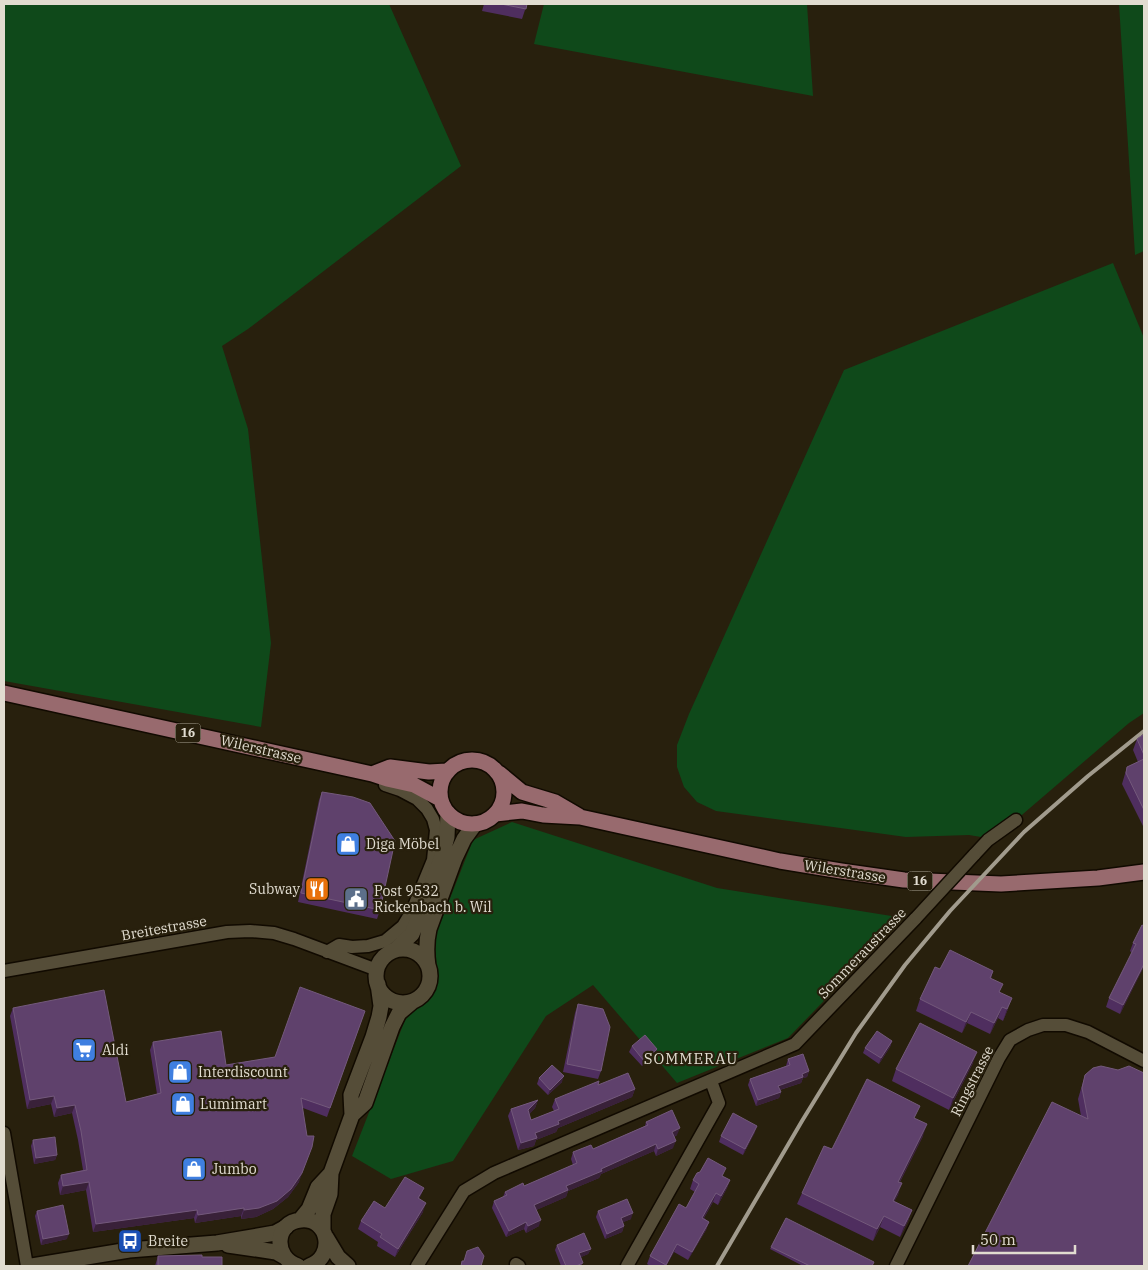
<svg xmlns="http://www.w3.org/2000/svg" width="1148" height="1270" font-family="'IBM Plex Serif',serif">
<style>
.green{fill:#0f491a}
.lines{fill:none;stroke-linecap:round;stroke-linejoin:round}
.minor-casing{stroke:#110a00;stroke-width:15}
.tertiary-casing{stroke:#110a00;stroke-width:18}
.secondary-casing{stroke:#110a00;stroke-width:18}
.primary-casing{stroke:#110a00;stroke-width:18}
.minor{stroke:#554d38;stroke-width:12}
.tertiary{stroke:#554d38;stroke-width:15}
.secondary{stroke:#554d38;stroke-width:15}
.primary{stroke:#986a6e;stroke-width:15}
.rail{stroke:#a19b8d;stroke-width:4}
.minor-bridge-casing{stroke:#110a00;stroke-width:15;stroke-linecap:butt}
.minor-bridge{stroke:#554d38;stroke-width:12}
.wall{fill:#4f2e5f}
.shaded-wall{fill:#392139}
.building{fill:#5f416c;stroke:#73597b}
.labels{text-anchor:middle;stroke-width:4.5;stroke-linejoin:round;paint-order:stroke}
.shield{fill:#28200d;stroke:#aaa496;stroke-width:1}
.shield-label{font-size:12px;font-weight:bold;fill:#e1dcd0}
.street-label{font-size:14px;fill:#e1dcd0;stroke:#28200d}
.poi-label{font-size:14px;fill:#e1dcd0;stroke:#28200d;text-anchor:start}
.neighbourhood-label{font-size:15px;letter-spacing:1px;fill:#e1dcd0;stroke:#28200d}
</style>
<rect width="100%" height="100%" fill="#28200d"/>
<path class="green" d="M4,4H389L461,166L248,329L222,346L248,429L271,643L261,727L4,681Z
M544,4H807L813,96L534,44Z
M1119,4H1144V251L1135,255Z
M1113,263L1144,338V713L1129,723L1016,820L988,840L981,837L969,835L906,837L716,811L697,802L684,787L677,767V745L689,714L844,370Z
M512,822L717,888L904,918L788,1038L677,1083L593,985L546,1016L453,1161L391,1179L352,1156L405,1020L435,987L434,939L473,840Z"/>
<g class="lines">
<defs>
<path id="minor" d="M974,855L988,840L1016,820
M327,952L339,945L352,947L368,946L385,941L403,926L412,911L433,860L436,830L433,819L427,809L417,799L400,790L385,785
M4,971L227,932L250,931L274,933L294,939L377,970
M4,1133L27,1266
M516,1264L519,1266
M417,1266L464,1191L494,1173L795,1044L916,918
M627,1266L719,1103L711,1081
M896,1266L999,1058L1010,1040L1028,1030L1043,1025H1066L1088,1032L1144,1061"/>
<path id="tertiary" d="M228,1245L276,1252L283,1256
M32,1266L129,1250L217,1243L275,1233L286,1227"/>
<path id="secondary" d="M376 976a27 27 0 1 1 54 0a27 27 0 1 1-54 0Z
M395,950L412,934L423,907L441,859L447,837L448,813
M428,966C426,952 426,942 429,929L455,858L464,839L475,824
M352,1115L365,1103L392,1027L399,1013L412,1002
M300,1220L309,1209L318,1187L331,1173
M323,1230V1214L330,1194L331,1173L352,1115L351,1095L373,1037L379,1017L381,1006L378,984
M326,1237L338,1257L348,1266
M298,1266C273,1258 274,1222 301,1220C329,1217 336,1257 309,1266"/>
<path id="primary" d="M4,693L372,774L387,779L414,785L440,799
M440 792a32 32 0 1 1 64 0a32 32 0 1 1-64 0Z
M499,773L522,792L555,802L579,816
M372,774L390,767L429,772L447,771
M495,814L522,811L543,815L580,817L780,861L841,871L904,880L1001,884L1098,878L1144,872"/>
</defs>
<use href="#minor" class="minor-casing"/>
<use href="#tertiary" class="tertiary-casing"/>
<use href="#secondary" class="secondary-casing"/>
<use href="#primary" class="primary-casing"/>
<use href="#minor" class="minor"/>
<use href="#tertiary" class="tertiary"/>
<use href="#secondary" class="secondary"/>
<use href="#primary" class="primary"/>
<path class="rail" d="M717,1266L802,1121L856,1033L905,965L950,911L1024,832L1088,776L1144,731"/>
<defs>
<path id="minor-bridge" d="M916,918L974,855"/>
</defs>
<use href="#minor-bridge" class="minor-bridge-casing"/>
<use href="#minor-bridge" class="minor-bridge"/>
</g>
<path class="wall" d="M484,4H527L522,19L482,11Z
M1144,734V825L1143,826L1122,784L1127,767L1138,762L1133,750L1137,739Z
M322,792L380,910L377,919L298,902L319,800Z
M1144,926V966L1120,1014L1106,1007L1109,998L1132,953L1130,951L1133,943Z
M940,969L993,971L991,979L1000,992L1008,1009L1003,1021L998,1018L990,1034L967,1023L962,1033L916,1011L920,999Z
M578,1004L601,1071L598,1079L563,1072L575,1013Z
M13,1008L126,1102L157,1094L150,1050L153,1042L226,1065L275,1057L365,1011L327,1117L303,1108L299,1182L288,1197L273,1209L256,1217L241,1219V1216L195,1223L194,1218L93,1232L86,1190L60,1195L58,1183L61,1175L83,1170L78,1140L72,1113L54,1117L51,1104L27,1109L10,1016Z
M892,1041L890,1047L879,1064L863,1053L865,1048Z
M632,1046L657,1049L655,1055L642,1066L629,1052Z
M788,1059L809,1071L807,1077L803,1078L801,1083L780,1090L781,1092L779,1098L756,1106L748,1085L750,1079L786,1066Z
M973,1063L949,1110L892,1081L896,1069Z
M1085,1075L1144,1266L1081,1116L1078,1099Z
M539,1078L562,1082L548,1095L537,1084Z
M598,1085L635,1089L632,1097L558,1128L556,1132L536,1140L534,1146L518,1150L508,1116L511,1109L538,1100L535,1108L529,1114L531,1120L554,1111L552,1107L555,1099Z
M916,1119L923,1136L900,1182L898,1195L894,1201L912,1210L908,1221L900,1237L880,1227L873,1241L797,1204L802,1193L832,1149Z
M646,1122L677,1135L674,1137L673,1148L656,1156L654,1151L601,1174L599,1178L568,1191L566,1197L536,1210L539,1226L526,1233L524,1229L506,1237L492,1208L494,1201L503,1197L505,1192L524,1186L573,1165L571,1159L573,1152L593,1149L645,1126Z
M755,1132L743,1155L719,1142L721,1136Z
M33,1140L57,1155L55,1160L34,1164L31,1146Z
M723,1176L730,1180L727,1188L718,1205L713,1202L704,1218L709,1222L706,1230L688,1260L674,1252L666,1266H650L647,1264L650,1256L686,1208L695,1192L690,1189L693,1180Z
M424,1188L419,1199L423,1212L395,1257L377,1246L378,1242L358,1229L361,1221Z
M37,1211L67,1239L41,1245L35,1216Z
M598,1211L631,1219L623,1222L624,1226L622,1232L605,1239L596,1217Z
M557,1245L591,1249L588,1254L581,1257L582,1266H561L555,1250Z
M771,1247L874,1262L872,1266H803L770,1249Z
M158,1256L202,1257L222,1266H155Z"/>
<path class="shaded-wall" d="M1144,964V966L1120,1014L1123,1005Z
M1012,998L1008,1009L1003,1021L1007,1009Z
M1002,1007L998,1018L990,1034L994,1023Z
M971,1012L967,1023L962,1033L966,1022Z
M892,1041L890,1047L879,1064L881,1058Z
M657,1049L655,1055L642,1066L644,1061Z
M977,1052L973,1063L949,1110L953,1098Z
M809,1071L807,1077L803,1078L801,1083L776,1091L778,1086L802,1074Z
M564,1076L562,1082L548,1095L550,1090Z
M635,1089L632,1097L558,1128L556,1132L536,1140L534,1146L518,1150L521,1143L535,1133L558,1121Z
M781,1092L779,1098L756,1106L758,1100Z
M54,1096L51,1104L27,1109L30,1100Z
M538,1100L535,1108L526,1118L528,1110Z
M75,1105L72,1113L54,1117L57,1108Z
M927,1124L923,1136L894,1193L898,1182Z
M757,1126L755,1132L743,1155L745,1149Z
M680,1128L677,1135L669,1139L672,1132Z
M676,1141L673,1148L656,1156L658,1149Z
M656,1144L654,1151L601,1174L599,1178L568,1191L566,1197L532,1212L534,1205L566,1186L601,1169Z
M312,1147L299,1182L288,1197L273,1209L256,1217L241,1219L244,1210Z
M57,1155L55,1160L34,1164L36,1158Z
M730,1180L727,1188L718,1205L721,1196Z
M89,1182L86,1190L60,1195L63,1186Z
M902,1183L898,1195L889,1212L893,1201Z
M424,1188L420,1197L414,1207L418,1198Z
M716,1193L713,1202L699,1226L702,1218Z
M426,1203L423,1212L395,1257L398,1249Z
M244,1208L241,1216L195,1223L198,1215Z
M197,1210L194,1218L93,1232L96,1224Z
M912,1210L908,1221L900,1237L904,1226Z
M633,1213L631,1219L619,1224L621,1218Z
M884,1216L880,1227L873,1241L877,1229Z
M541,1220L539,1226L526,1233L528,1226Z
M526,1222L524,1229L506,1237L509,1231Z
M709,1222L706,1230L688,1260L692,1252Z
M624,1226L622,1232L605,1239L607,1234Z
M69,1234L67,1239L41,1245L43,1239Z
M677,1244L674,1252L666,1266H665Z
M591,1249L588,1254L577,1259L579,1253Z"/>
<path class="building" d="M501,4H527L526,9Z
M1144,734V755L1137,739Z
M1144,759V810L1126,773L1127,767Z
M322,792L353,797L370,803L395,841L380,910L301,893Z
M1142,925L1144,926V964L1123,1005L1109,998L1136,944L1133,943Z
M950,950L993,971L990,978L1003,984L999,992L1012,998L1007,1009L1002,1007L994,1023L971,1012L966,1022L920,999L935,967L940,969Z
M300,987L365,1011L330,1108L301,1098L307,1136H314L312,1147L302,1173L291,1189L277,1201L259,1208L244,1210V1208L198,1215L197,1210L96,1224L89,1182L63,1186L61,1175L87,1170L81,1131L75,1105L57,1108L54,1096L30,1100L13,1008L104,990L126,1102L161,1093L153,1042L221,1031L226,1065L275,1057Z
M578,1004L603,1009L610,1027L601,1071L567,1064Z
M920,1023L977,1052L953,1098L896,1069Z
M877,1031L892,1041L881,1058L865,1048Z
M645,1035L657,1049L644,1061L632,1046Z
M803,1054L809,1071L802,1074L803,1077L778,1086L781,1092L758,1100L750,1079L790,1065L788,1059Z
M552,1065L564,1076L550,1090L539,1078Z
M1101,1066L1118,1070L1129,1066L1144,1073V1266H968L1052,1102L1088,1119L1082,1088L1085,1075L1093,1068Z
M628,1073L635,1089L558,1121L559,1124L535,1133L537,1138L521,1143L511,1109L538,1100L528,1110L531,1120L559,1109L555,1099L599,1081L598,1085Z
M867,1079L920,1106L914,1118L927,1124L898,1182L902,1183L893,1201L912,1210L904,1226L884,1216L877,1229L802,1193L824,1146L832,1149Z
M672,1110L680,1128L672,1132L676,1141L658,1149L656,1144L601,1169L602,1171L566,1186L568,1190L534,1205L541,1220L528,1226L526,1222L509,1231L494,1201L507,1195L505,1192L523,1183L524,1186L577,1163L573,1152L591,1145L593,1149L648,1125L646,1122Z
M733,1113L757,1126L745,1149L721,1136Z
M55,1137L57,1155L36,1158L33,1140Z
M708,1158L726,1168L722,1176L730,1180L721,1196L716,1193L702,1218L709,1222L692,1252L677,1244L666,1265L650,1256L679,1204L686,1208L699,1184L693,1180L697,1173L700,1172Z
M405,1177L424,1188L418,1198L426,1203L398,1249L380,1237L382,1234L361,1221L374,1201L385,1208Z
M627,1199L633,1213L621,1218L624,1226L607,1234L598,1211Z
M63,1205L69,1234L43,1239L37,1211Z
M786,1218L874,1262L872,1266H810L771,1247Z
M584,1233L591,1249L579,1253L583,1263L576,1266H566L557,1245Z
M478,1247L484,1256L481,1266H461L462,1261H464L467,1251Z
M202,1255V1257H222V1266H158V1256Z"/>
<defs>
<symbol id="shop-square" viewBox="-11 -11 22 22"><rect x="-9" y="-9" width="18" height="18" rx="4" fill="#3f7fe0" stroke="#28200d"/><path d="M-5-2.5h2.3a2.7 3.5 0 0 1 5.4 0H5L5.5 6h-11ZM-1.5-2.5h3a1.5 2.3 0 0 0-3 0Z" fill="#fff"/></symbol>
<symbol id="restaurant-square" viewBox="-11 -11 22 22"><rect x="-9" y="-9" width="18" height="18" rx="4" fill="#e8710a" stroke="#28200d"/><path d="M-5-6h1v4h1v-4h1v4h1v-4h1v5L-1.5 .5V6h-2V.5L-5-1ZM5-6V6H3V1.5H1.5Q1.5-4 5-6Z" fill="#fff"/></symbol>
<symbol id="civic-square" viewBox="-11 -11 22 22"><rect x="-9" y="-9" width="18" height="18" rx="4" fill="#5c6f8a" stroke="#28200d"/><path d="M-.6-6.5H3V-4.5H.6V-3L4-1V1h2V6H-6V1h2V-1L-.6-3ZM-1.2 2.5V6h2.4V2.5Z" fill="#fff"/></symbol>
<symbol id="supermarket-square" viewBox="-11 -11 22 22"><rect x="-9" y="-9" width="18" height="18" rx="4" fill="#3f7fe0" stroke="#28200d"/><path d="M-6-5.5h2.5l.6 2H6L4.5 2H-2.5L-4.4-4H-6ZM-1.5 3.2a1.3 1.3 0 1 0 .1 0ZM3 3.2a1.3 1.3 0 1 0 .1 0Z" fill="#fff"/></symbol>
<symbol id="bus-square" viewBox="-11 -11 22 22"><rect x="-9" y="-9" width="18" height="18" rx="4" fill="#1a4fb4" stroke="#28200d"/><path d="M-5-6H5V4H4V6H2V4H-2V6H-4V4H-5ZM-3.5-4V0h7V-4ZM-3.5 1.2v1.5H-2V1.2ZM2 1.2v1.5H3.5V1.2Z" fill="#fff"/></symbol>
</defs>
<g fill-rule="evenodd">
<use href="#shop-square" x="334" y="830" width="28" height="28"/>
<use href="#restaurant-square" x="303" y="875" width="28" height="28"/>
<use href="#civic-square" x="342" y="885" width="28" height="28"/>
<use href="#supermarket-square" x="70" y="1036" width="28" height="28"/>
<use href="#shop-square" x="166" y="1058" width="28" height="28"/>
<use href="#shop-square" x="169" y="1090" width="28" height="28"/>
<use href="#shop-square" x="180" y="1155" width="28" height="28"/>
<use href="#bus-square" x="116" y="1227" width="28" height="28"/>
</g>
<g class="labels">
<g class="shield">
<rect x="175.5" y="723.5" width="25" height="19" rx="4"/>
<rect x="907.5" y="871.5" width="25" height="19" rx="4"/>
</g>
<g class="shield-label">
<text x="188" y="737">16</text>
<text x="920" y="885">16</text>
</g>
<g class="street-label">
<text transform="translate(261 749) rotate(13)" y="5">Wilerstrasse</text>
<text transform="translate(845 871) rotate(9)" y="5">Wilerstrasse</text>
<text transform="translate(164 928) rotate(-10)" y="5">Breitestrasse</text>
<text transform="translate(862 953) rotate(-46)" y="5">Sommeraustrasse</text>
<text transform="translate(972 1081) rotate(-63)" y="5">Ringstrasse</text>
</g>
<g class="poi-label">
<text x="366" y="849">Diga Möbel</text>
<text x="300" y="894" text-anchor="end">Subway</text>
<text x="374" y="896">Post 9532<tspan x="374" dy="16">Rickenbach b. Wil</tspan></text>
<text x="102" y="1055">Aldi</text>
<text x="198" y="1077">Interdiscount</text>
<text x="200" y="1109">Lumimart</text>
<text x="212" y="1174">Jumbo</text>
<text x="148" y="1246">Breite</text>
</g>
<g class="neighbourhood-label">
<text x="691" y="1064">SOMMERAU</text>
</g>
</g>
<rect width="1148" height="1270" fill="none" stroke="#e1dcd0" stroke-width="10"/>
<path d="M973 1245v8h102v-8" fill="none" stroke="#e1dcd0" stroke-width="2.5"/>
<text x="980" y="1245" font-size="15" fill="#e1dcd0" stroke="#28200d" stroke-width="4" paint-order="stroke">50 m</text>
</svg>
